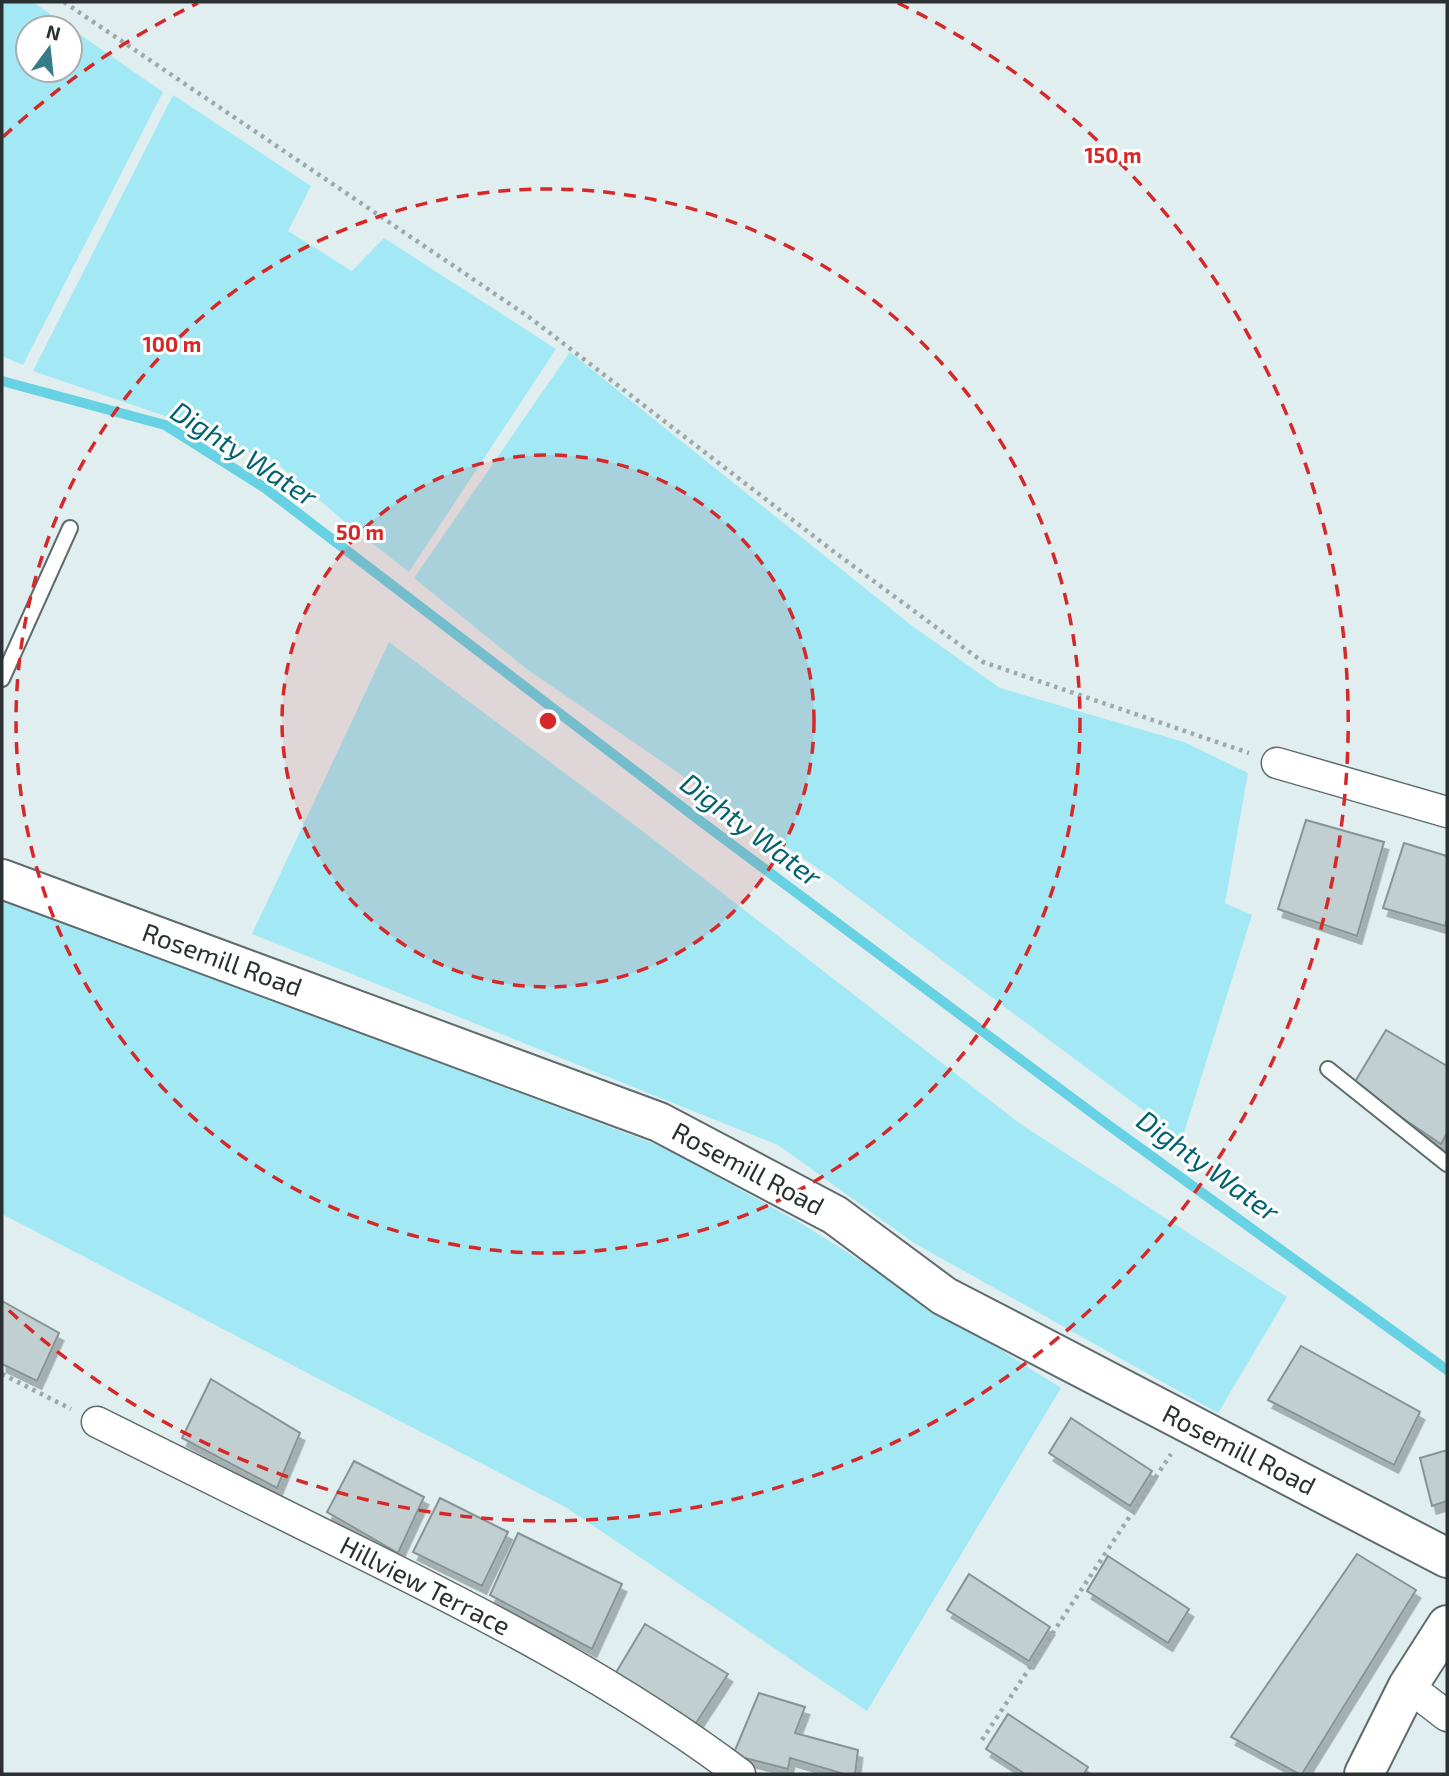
<svg xmlns="http://www.w3.org/2000/svg" width="1449" height="1776" font-family="'Exo 2',sans-serif">
<style>
.green{fill:#a3e9f5;fill-rule:evenodd}
.lines{fill:none;stroke-linecap:round;stroke-linejoin:round}
.stream{stroke:#66d2e3;stroke-width:10}
.building{fill:#c1cfd1;stroke:#869496;stroke-width:2;filter:url(#shadow)}
.lane-casing{stroke:#5f6b6d;stroke-width:18}
.street-casing{stroke:#5f6b6d;stroke-width:33}
.secondary-casing{stroke:#5f6b6d;stroke-width:42}
.path{stroke:#9da8a9;stroke-width:4.5;stroke-dasharray:3.5 5;stroke-linecap:butt}
.lane{stroke:#fff;stroke-width:14}
.street{stroke:#fff;stroke-width:30}
.secondary{stroke:#fff;stroke-width:38}
.ring{fill:none;stroke:#d62828;stroke-width:3.5;stroke-dasharray:12 9}
.labels{text-anchor:middle;stroke-width:6;stroke-linejoin:round;paint-order:stroke}
.street-label{font-size:26px;fill:#2b3132;stroke:#fff}
.water-label{font-size:28px;font-style:italic;fill:#00636f;stroke:#fff}
.centre{fill:#d62828;stroke:#fff;stroke-width:3.5}
.ring-label{font-size:21px;text-anchor:middle;font-weight:bold;fill:#d62828;stroke:#fff;stroke-width:6;stroke-linejoin:round;paint-order:stroke}
</style>
<defs>
<filter id="shadow"><feDropShadow dx="4.5" dy="8" stdDeviation="0" flood-color="#0004"/></filter>
</defs>
<rect width="100%" height="100%" fill="#e0eef0"/>
<path class="green" d="M2,2H33L163,92L23,365L2,356ZM28,28H70V70H28Z
M173,95L311,186L288,231L352,271L384,238L556,349L409,572L346,523L279,465L162,415L33,371Z
M570,352L911,625L1000,688L1184,742L1248,773L1225,903L1252,915L1182,1139L832,878L528,670L414,578Z
M389,642L636,826L1022,1125L1287,1297L1218,1413L914,1243L778,1145L252,934Z
M2,897L665,1148L804,1225L1061,1388L867,1711L567,1508L2,1214Z"/>
<g class="lines">
<path class="stream" d="M2,381L165,425L265,488L703,823L1107,1124L1447,1370"/>
</g>
<path class="building" d="M1306,820L1384,842L1357,936L1278,909Z
M1404,843L1447,856V919L1445,926L1383,908Z
M1386,1030L1447,1066V1133L1441,1144L1353,1085Z
M2,1301L59,1333L37,1381L2,1364Z
M1301,1346L1420,1412L1394,1465L1268,1400Z
M211,1379L300,1433L277,1488L182,1438Z
M1071,1418L1152,1471L1130,1506L1049,1453Z
M1447,1450V1501L1432,1506L1420,1458Z
M354,1461L424,1497L398,1553L327,1512Z
M440,1498L508,1532L482,1586L413,1552Z
M518,1533L622,1584L592,1649L490,1595Z
M1357,1554L1416,1590L1302,1774H1299L1231,1737Z
M1108,1556L1189,1609L1168,1643L1087,1591Z
M969,1574L1050,1627L1029,1661L947,1610Z
M645,1624L728,1674L696,1723L614,1676Z
M759,1693L805,1707L795,1733L858,1750L855,1774H844L790,1758L788,1769L733,1755Z
M1008,1714L1088,1767L1084,1774H1025L986,1749Z"/>
<g class="lines">
<defs>
<path id="lane" d="M2,679L70,528
M1328,1069L1447,1164"/>
<path id="street" d="M1277,763L1447,812
M97,1422C183,1465 270,1508 357,1551C490,1617 622,1685 740,1774
M1408,1686L1447,1716"/>
<path id="secondary" d="M2,879L659,1122L835,1215L944,1296L1447,1558
M1364,1774L1408,1686L1447,1625"/>
</defs>
<use href="#lane" class="lane-casing"/>
<use href="#street" class="street-casing"/>
<use href="#secondary" class="secondary-casing"/>
<path class="path" d="M64,2L529,317L833,551L983,662L1249,753
M2,1374L71,1409
M982,1740L1171,1454"/>
<use href="#lane" class="lane"/>
<use href="#street" class="street"/>
<use href="#secondary" class="secondary"/>
</g>
<circle cx="548" cy="721" r="266" fill="#d62828" fill-opacity=".12"/>
<g class="ring">
<circle cx="548" cy="721" r="266"/>
<circle cx="548" cy="721" r="532"/>
<path d="M3 137A799 799 0 0 1 198 3M898 3A799 799 0 1 1 3 1305"/>
</g>
<g class="labels">
<g class="street-label">
<text transform="translate(222 960) rotate(20)" y="9">Rosemill Road</text>
<text transform="translate(748 1169) rotate(28)" y="9">Rosemill Road</text>
<text transform="translate(1239 1450) rotate(27)" y="9">Rosemill Road</text>
<text transform="translate(425 1586) rotate(27)" y="9">Hillview Terrace</text>
</g>
<g class="water-label">
<text transform="translate(244 454) rotate(33)" y="10">Dighty Water</text>
<text transform="translate(751 830) rotate(37)" y="10">Dighty Water</text>
<text transform="translate(1208 1166) rotate(36)" y="10">Dighty Water</text>
</g>
</g>
<circle cx="548" cy="721" r="10" class="centre"/>
<g class="ring-label">
<text x="1113" y="163">150 m</text>
<text x="172" y="352">100 m</text>
<text x="360" y="540">50 m</text>
</g>
<rect width="1449" height="1776" fill="none" stroke="#2b3132" stroke-width="7"/>
<g transform="translate(49 49) rotate(15)"><circle r="33" fill="#ffffff" stroke="#aaadad" stroke-width="2"/>
<path d="M0-5L12 26L0 18L-12 26Z" fill="#367d88"/>
<text y="-10" font-size="19" font-weight="bold" text-anchor="middle" fill="#2b3132">N</text>
</g>
</svg>
